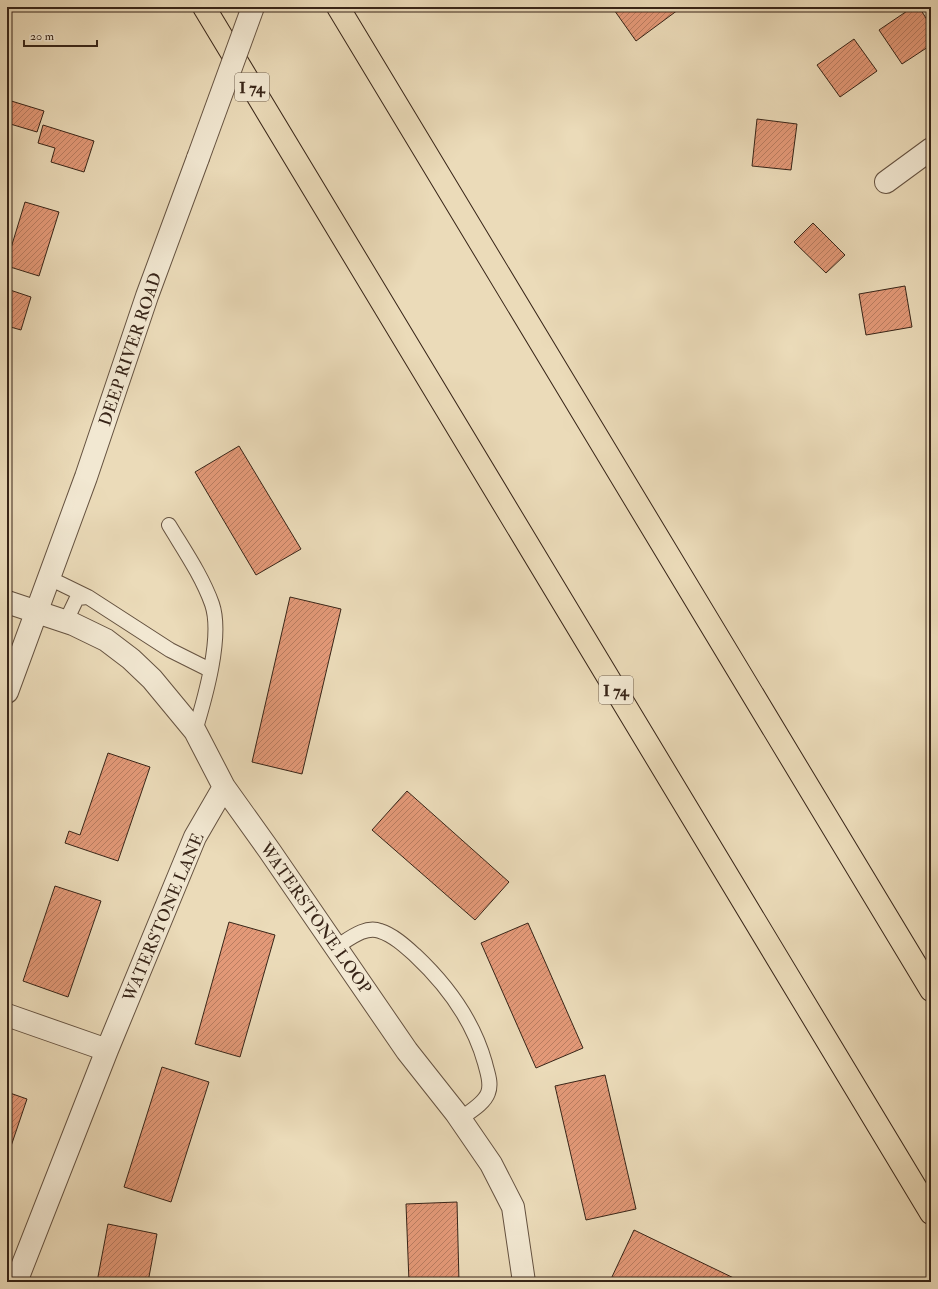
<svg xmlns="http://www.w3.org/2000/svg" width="938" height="1289" font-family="'IM FELL Double Pica',serif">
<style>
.building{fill:url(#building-hatch);stroke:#382518}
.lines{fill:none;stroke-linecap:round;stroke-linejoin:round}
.service-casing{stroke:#655240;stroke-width:16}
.minor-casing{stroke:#655240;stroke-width:24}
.tertiary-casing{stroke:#655240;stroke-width:24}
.motorway-casing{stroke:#382518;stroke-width:24}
.service{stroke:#f2e8d2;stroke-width:14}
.minor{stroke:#f2e8d2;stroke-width:22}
.tertiary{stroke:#f2e8d2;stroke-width:22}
.motorway{stroke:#ebdbb9;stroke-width:22}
.tertiary-bridge-casing{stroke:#655240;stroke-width:24;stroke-linecap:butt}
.tertiary-bridge{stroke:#f2e8d2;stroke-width:22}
.labels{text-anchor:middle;stroke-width:3.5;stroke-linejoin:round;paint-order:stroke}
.shield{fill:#f2e8d2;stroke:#706050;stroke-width:1}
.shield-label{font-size:16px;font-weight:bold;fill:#382518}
.street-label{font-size:17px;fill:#382518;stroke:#f2e8d2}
</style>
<defs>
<pattern id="building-hatch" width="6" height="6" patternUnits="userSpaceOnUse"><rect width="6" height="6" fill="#e39978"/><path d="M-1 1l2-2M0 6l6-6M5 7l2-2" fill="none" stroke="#b97d61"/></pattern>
</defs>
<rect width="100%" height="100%" fill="#ebdbb9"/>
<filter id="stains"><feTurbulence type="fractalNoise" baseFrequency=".005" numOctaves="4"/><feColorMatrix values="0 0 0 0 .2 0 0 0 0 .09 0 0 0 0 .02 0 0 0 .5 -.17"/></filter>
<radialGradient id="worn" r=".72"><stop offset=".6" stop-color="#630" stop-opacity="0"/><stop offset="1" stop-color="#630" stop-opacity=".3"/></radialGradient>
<path class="building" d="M612,7H682L636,41Z
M913,7H919L931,26V45L902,64L879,30Z
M854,39L877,71L840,97L817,65Z
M8,100L44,111L37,132L7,123Z
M757,119L797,124L791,170L752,166Z
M43,125L94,141L84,172L51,162L55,148L38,143Z
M25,202L59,212L39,276L7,266V261Z
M813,223L845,255L826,273L794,242Z
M905,286L912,327L866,335L859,294Z
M7,289L31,297L21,330L7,326Z
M239,446L301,549L256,575L195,472Z
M290,597L341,609L302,774L252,762Z
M108,753L150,767L118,861L65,843L69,831L80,835Z
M407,791L509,882L475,920L372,830Z
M55,886L101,901L68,997L23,981Z
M229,922L275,935L240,1057L195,1044Z
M528,923L583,1048L536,1068L481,943Z
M162,1067L209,1082L171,1202L124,1187Z
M605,1075L636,1209L586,1220L555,1086Z
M7,1092L27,1099L7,1158Z
M457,1202L459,1282H409L406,1204Z
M108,1224L157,1234L148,1282H97Z
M634,1230L742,1282H616L611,1279Z"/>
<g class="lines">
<defs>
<path id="service" d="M169,525C184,550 202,576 212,604C223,636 205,698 195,731
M49,578L88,597
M66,621L77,598L88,597L170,650L210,670
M336,947C348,940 365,925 380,931C393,935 405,946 415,955C447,985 473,1020 485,1063C487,1072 492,1083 488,1093C484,1104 469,1112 460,1119"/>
<path id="minor" d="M886,182L931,149
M7,602L73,624L106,640L131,659L152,679L195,731L224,787L269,850L407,1051L456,1113L491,1164L513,1207L524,1282
M7,1015L107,1050
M16,1282L107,1050L195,837L224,787"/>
<path id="tertiary" d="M7,692L86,477L147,296L198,158"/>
<path id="motorway" d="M204,7L931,1213
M338,7L931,990"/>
</defs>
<use href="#service" class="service-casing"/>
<use href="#minor" class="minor-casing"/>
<use href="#tertiary" class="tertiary-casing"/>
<use href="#motorway" class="motorway-casing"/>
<use href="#service" class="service"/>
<use href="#minor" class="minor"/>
<use href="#tertiary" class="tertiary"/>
<use href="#motorway" class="motorway"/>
<defs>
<path id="tertiary-bridge" d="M198,158L253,7"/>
</defs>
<use href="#tertiary-bridge" class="tertiary-bridge-casing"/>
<use href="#tertiary-bridge" class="tertiary-bridge"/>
</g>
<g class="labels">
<g class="shield">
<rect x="235" y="73" width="34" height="28" rx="3"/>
<rect x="599" y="676" width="34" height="28" rx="3"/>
</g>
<g class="shield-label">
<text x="252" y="93">I 74</text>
<text x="616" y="696">I 74</text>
</g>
<g class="street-label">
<text transform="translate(130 349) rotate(-71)" y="6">DEEP RIVER ROAD</text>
<text transform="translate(163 917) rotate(-67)" y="6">WATERSTONE LANE</text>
<text transform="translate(316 918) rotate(55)" y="6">WATERSTONE LOOP</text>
</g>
</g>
<rect width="938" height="1289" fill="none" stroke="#ebdbb9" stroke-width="24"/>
<rect x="8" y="8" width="922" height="1273" fill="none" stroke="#382518" stroke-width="2"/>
<rect x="12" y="12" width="914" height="1265" fill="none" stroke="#382518"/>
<path d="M24 40v6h73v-6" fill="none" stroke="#382518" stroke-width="2"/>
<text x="30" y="40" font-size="12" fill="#382518" stroke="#f2e8d2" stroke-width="3" paint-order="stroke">20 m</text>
<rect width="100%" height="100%" filter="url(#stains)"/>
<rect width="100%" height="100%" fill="url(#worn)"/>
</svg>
